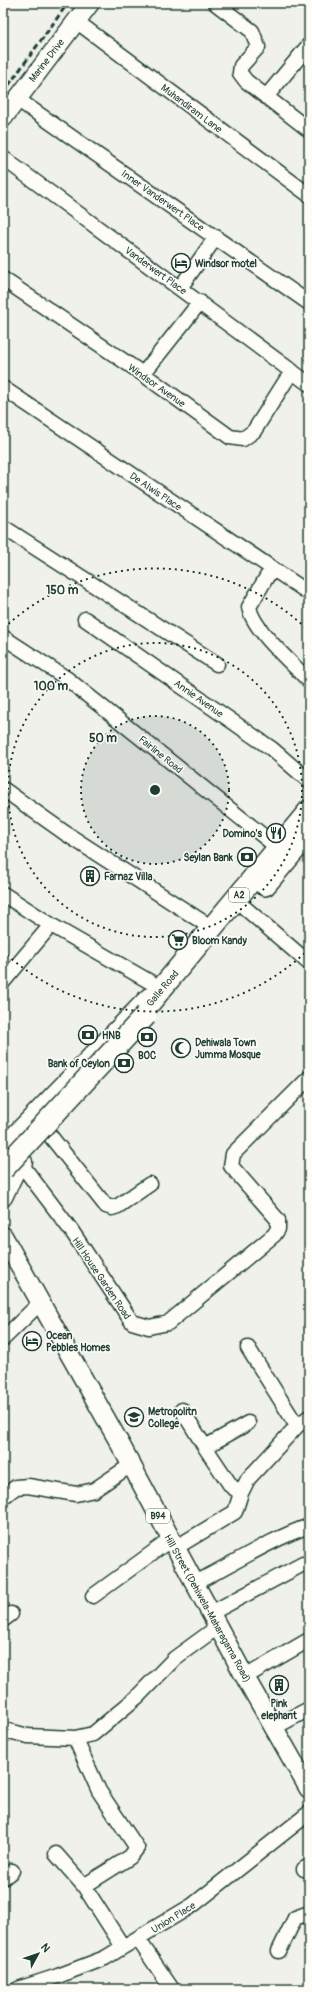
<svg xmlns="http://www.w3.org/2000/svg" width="312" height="1992" font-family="Pangolin,sans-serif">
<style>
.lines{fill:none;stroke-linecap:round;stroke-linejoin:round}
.minor-casing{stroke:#1f3d34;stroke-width:17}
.major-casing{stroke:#1f3d34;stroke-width:21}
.highway-casing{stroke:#1f3d34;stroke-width:24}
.minor{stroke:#fdfcf7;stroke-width:14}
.major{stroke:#fdfcf7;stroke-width:18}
.highway{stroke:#fdfcf7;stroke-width:21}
.rail{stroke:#1f3d34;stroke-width:3;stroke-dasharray:6 3;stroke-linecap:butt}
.highway-bridge-casing{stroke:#1f3d34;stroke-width:24;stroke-linecap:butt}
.highway-bridge{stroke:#fdfcf7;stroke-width:21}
.ring{fill:none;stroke:#1f3d34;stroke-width:2;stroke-dasharray:2 4}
.labels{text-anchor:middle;stroke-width:3;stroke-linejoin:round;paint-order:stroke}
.shield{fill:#fdfcf7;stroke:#62766e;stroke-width:1}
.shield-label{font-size:9px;font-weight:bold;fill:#1f3d34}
.street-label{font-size:10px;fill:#1f3d34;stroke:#fdfcf7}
.poi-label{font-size:10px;font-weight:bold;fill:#1f3d34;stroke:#fdfcf7;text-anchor:start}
.centre{fill:#1f3d34;stroke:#fdfcf7;stroke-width:2}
.ring-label{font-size:12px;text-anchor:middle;font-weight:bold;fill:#1f3d34;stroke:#fdfcf7;stroke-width:3;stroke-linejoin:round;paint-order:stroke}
</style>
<rect width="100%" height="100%" fill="#f0f1eb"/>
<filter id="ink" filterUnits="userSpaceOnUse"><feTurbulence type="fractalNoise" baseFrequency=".025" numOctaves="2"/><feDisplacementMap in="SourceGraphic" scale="8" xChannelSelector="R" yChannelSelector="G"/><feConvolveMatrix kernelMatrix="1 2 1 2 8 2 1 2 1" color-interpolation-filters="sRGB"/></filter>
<g filter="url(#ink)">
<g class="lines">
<defs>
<path id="minor" d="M215,3L252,31L258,47L241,66L240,73L246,81L309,130
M76,21L309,195
M266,97L309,45
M17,99L309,303
M3,158L309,384
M3,279L143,374L230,437L243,439L254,431L292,371
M180,288L216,237
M143,374L200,302
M3,388L309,593
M3,527L217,664
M272,568L249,607C253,630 292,663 309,681
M85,619L272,749L309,781
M3,637L66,678L277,847
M3,789L65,833L212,928
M3,894L51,925L159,987
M245,908L309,963
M3,982L51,925
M48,1133L106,1206L112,1208L118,1206L150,1184
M21,1164L71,1230L132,1322L149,1327L168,1323L274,1235L278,1229V1220L231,1166L233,1154L309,1078
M3,1339L41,1302
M248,1348L297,1426
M182,1410L205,1447
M241,1493L231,1486L205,1447L248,1423
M3,1497L16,1487L28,1486L76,1494L94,1490L131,1465
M175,1548L235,1512L241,1493L248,1479L297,1426L309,1417
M195,1583C233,1564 269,1540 309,1526
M93,1596L170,1540
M211,1613L303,1564
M3,1620L11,1614
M245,1677L307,1641
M275,1727L309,1709
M3,1734L5,1730L28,1736L75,1738L93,1734L137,1697L175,1658L219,1626
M75,1738L99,1791L137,1848L130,1857L84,1886L123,1947
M56,1854L84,1886
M304,1869L309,1866
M3,1878L12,1871
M138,1939L172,1989
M279,1951L295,1918L309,1913
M18,1989L58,1976L105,1958L123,1947L193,1905L309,1813"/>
<path id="major" d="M3,118L90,3
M3,1147L149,997
M3,1181L23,1162
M3,1197L15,1172
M3,1236L119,1442L245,1677L309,1789"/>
<path id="highway" d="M265,885L309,833
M142,1012L309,811"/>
</defs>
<use href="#minor" class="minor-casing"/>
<use href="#major" class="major-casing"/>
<use href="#highway" class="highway-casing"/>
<use href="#minor" class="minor"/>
<use href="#major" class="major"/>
<use href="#highway" class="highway"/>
<path class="rail" d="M3,93L68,3"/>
<defs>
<path id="highway-bridge" d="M3,1169L146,1015"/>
</defs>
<use href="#highway-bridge" class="highway-bridge-casing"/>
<use href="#highway-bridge" class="highway-bridge"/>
</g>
</g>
<circle cx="155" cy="790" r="74" fill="#1f3d34" fill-opacity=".12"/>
<g class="ring">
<circle cx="155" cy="790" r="74"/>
<circle cx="155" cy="790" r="147"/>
<path d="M309 949A221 221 0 0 1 4 952M4 628A221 221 0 0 1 309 631"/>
</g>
<defs>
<symbol id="hotel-ring" viewBox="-11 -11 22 22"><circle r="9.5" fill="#fdfcf7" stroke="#1f3d34" stroke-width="1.5"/><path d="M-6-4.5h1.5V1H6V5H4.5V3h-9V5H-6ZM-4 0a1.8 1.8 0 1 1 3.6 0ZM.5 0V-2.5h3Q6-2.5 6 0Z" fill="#1f3d34"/></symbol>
<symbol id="restaurant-ring" viewBox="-11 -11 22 22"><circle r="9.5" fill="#fdfcf7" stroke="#1f3d34" stroke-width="1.5"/><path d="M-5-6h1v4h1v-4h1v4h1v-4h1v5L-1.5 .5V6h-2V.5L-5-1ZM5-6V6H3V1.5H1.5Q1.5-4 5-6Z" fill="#1f3d34"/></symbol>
<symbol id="bank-ring" viewBox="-11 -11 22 22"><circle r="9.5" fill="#fdfcf7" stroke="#1f3d34" stroke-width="1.5"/><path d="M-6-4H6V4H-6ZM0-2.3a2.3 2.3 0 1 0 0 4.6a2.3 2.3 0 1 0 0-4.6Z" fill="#1f3d34"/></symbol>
<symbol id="building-ring" viewBox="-11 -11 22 22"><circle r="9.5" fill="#fdfcf7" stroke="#1f3d34" stroke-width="1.5"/><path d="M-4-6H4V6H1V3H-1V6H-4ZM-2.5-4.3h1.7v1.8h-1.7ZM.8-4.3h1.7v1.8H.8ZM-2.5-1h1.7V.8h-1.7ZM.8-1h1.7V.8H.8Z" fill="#1f3d34"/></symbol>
<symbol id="supermarket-ring" viewBox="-11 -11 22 22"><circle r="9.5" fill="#fdfcf7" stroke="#1f3d34" stroke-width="1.5"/><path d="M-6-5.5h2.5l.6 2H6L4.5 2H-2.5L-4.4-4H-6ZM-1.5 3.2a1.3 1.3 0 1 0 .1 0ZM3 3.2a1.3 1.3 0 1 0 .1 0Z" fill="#1f3d34"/></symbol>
<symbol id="mosque-ring" viewBox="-11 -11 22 22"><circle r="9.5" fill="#fdfcf7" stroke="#1f3d34" stroke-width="1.5"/><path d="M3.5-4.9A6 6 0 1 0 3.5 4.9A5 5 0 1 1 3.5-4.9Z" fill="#1f3d34"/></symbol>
<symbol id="university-ring" viewBox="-11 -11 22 22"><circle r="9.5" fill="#fdfcf7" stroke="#1f3d34" stroke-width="1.5"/><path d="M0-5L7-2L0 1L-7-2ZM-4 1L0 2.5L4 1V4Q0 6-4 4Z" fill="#1f3d34"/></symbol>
</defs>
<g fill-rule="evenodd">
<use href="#hotel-ring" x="170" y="252" width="22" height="22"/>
<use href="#restaurant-ring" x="265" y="822" width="22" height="22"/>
<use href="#bank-ring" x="236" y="846" width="22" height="22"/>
<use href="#building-ring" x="79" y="865" width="22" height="22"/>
<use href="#supermarket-ring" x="167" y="929" width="22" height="22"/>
<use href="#bank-ring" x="77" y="1024" width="22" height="22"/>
<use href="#bank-ring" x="136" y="1026" width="22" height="22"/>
<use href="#mosque-ring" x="170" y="1037" width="22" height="22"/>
<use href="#bank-ring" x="113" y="1052" width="22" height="22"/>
<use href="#hotel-ring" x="21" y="1330" width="22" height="22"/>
<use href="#university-ring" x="123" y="1406" width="22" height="22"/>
<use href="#building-ring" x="268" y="1674" width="22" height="22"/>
</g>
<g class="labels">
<g class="shield">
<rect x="229" y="888" width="20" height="14" rx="3"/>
<rect x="146" y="1509" width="24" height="14" rx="3"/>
</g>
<g class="shield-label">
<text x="239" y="898">A2</text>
<text x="158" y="1519">B94</text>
</g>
<g class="street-label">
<text transform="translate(46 60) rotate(-53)" y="4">Marine Drive</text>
<text transform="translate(192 108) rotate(37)" y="4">Muhandiram Lane</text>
<text transform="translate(163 200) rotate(35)" y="4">Inner Vanderwert Place</text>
<text transform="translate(156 270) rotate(36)" y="4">Vanderwert Place</text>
<text transform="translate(157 385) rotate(35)" y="4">Windsor Avenue</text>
<text transform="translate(156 491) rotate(34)" y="4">De Alwis Place</text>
<text transform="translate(199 698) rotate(35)" y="4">Annie Avenue</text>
<text transform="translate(161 754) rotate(39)" y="4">Fairline Road</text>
<text transform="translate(162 988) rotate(-50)" y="4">Galle Road</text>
<text transform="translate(102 1278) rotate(56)" y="4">Hill House Garden Road</text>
<text transform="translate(208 1608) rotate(61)" y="4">Hill Street (Dehiwela-Maharagama Road)</text>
<text transform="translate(173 1917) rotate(-32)" y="4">Union Place</text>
</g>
<g class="poi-label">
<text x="195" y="267">Windsor motel</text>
<text x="262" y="837" text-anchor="end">Domino's</text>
<text x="233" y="861" text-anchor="end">Seylan Bank</text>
<text x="104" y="880">Farnaz Villa</text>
<text x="192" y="944">Bloom Kandy</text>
<text x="102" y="1039">HNB</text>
<text x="195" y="1046">Dehiwala Town<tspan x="195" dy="12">Jumma Mosque</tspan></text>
<text x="147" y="1059" text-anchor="middle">BOC</text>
<text x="110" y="1067" text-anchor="end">Bank of Ceylon</text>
<text x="46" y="1339">Ocean<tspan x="46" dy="12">Pebbles Homes</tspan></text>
<text x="148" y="1415">Metropolitn<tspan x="148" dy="12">College</tspan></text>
<text x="279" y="1707" text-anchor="middle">Pink<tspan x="279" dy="12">elephant</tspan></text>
</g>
</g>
<circle cx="155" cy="790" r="6" class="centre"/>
<g class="ring-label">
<text x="62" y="594">150 m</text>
<text x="51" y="690">100 m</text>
<text x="103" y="742">50 m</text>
</g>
<rect width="312" height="1992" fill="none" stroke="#fdfcf7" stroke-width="16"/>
<rect x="8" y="8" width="296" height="1976" fill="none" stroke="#1f3d34" stroke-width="1.5" filter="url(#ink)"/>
<g transform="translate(38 1954) rotate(50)" stroke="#fdfcf7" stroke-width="3" paint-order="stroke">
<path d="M0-3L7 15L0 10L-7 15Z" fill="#1f3d34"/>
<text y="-6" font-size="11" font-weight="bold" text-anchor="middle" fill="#1f3d34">N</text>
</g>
</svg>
